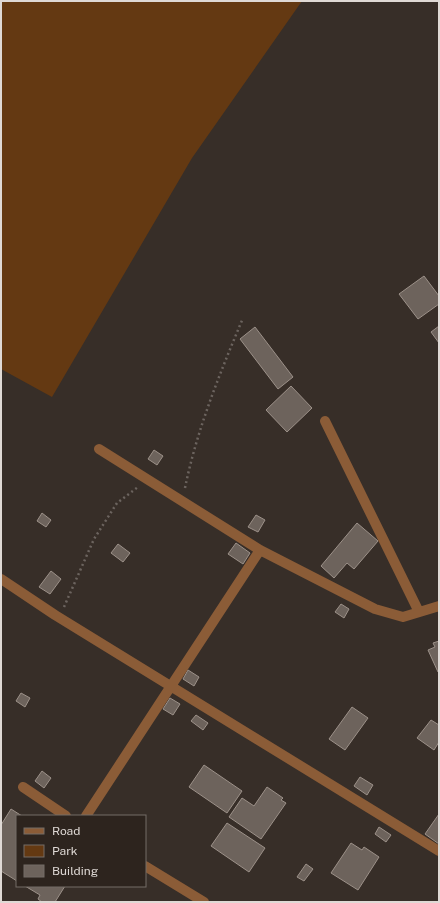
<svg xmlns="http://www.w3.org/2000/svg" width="440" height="903" font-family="'Public Sans',sans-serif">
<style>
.green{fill:#643912}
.building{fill:#6d635c;stroke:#9c9189}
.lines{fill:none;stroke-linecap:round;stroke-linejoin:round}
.path{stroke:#6c645f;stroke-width:2.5;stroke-dasharray:2 3;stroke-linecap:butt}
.minor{stroke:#8b5c37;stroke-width:10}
</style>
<rect width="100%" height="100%" fill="#372e28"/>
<path class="green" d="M1,1H302L192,158L52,397L1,369Z"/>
<path class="building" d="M424,276L439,296V304L418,319L399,294Z
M439,326V343L431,332Z
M255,327L293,377L278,389L240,339Z
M291,386L312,408L287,432L266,410Z
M154,450L163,456L157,465L148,459Z
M42,513L51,520L46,527L37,521Z
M256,515L265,520L258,532L248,527Z
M357,523L378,541L354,569L347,563L334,578L321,566Z
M236,543L250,553L243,564L228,554Z
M118,544L130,553L123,562L111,553Z
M51,571L61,579L50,594L39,587Z
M341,604L349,609L344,618L335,612Z
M439,641V672H438L428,650L435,647L433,643Z
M188,670L199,677L194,686L183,679Z
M21,693L30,698L25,707L16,701Z
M170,698L180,704L173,715L163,709Z
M352,707L368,718L345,750L329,739Z
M196,715L208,723L203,730L191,721Z
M431,720L439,725V742L434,750L417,738Z
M204,765L242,791L227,813L189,787Z
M42,771L51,778L44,788L35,781Z
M360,777L373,785L367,795L354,786Z
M267,787L283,798L281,800L286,803L261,839L229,817L242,798L254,806Z
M11,809L22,816H17V881L1,871V825Z
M439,814V844L425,834Z
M227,823L265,848L249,872L211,846Z
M379,827L391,835L386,842L375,834Z
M351,843L362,850L364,847L379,857L358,890L331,873Z
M306,864L313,869L304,881L297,877Z
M25,886H65L55,902H42L38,899L40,895Z"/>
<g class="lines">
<path class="path" d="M185,488C197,429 220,373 243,318
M64,607L94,539L117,503L138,487"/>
<path class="minor" d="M325,421L419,612
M99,449L260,550L375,609L403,617L439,606
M1,579L55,615L439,851
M23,787L66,816
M86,816L260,550
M145,866L204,902"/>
</g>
<rect width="440" height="903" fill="none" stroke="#dfd9d5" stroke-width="4"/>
<rect x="16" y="815" width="130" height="72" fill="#2d241e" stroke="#746c67"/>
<rect x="24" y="828" width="20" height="6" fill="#8b5c37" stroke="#746c67"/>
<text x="52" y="835" font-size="12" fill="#dfd9d5">Road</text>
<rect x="24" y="845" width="20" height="12" fill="#643912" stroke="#746c67"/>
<text x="52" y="855" font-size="12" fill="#dfd9d5">Park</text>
<rect x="24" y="865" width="20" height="12" fill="#6d635c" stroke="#746c67"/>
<text x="52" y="875" font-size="12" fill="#dfd9d5">Building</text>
</svg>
